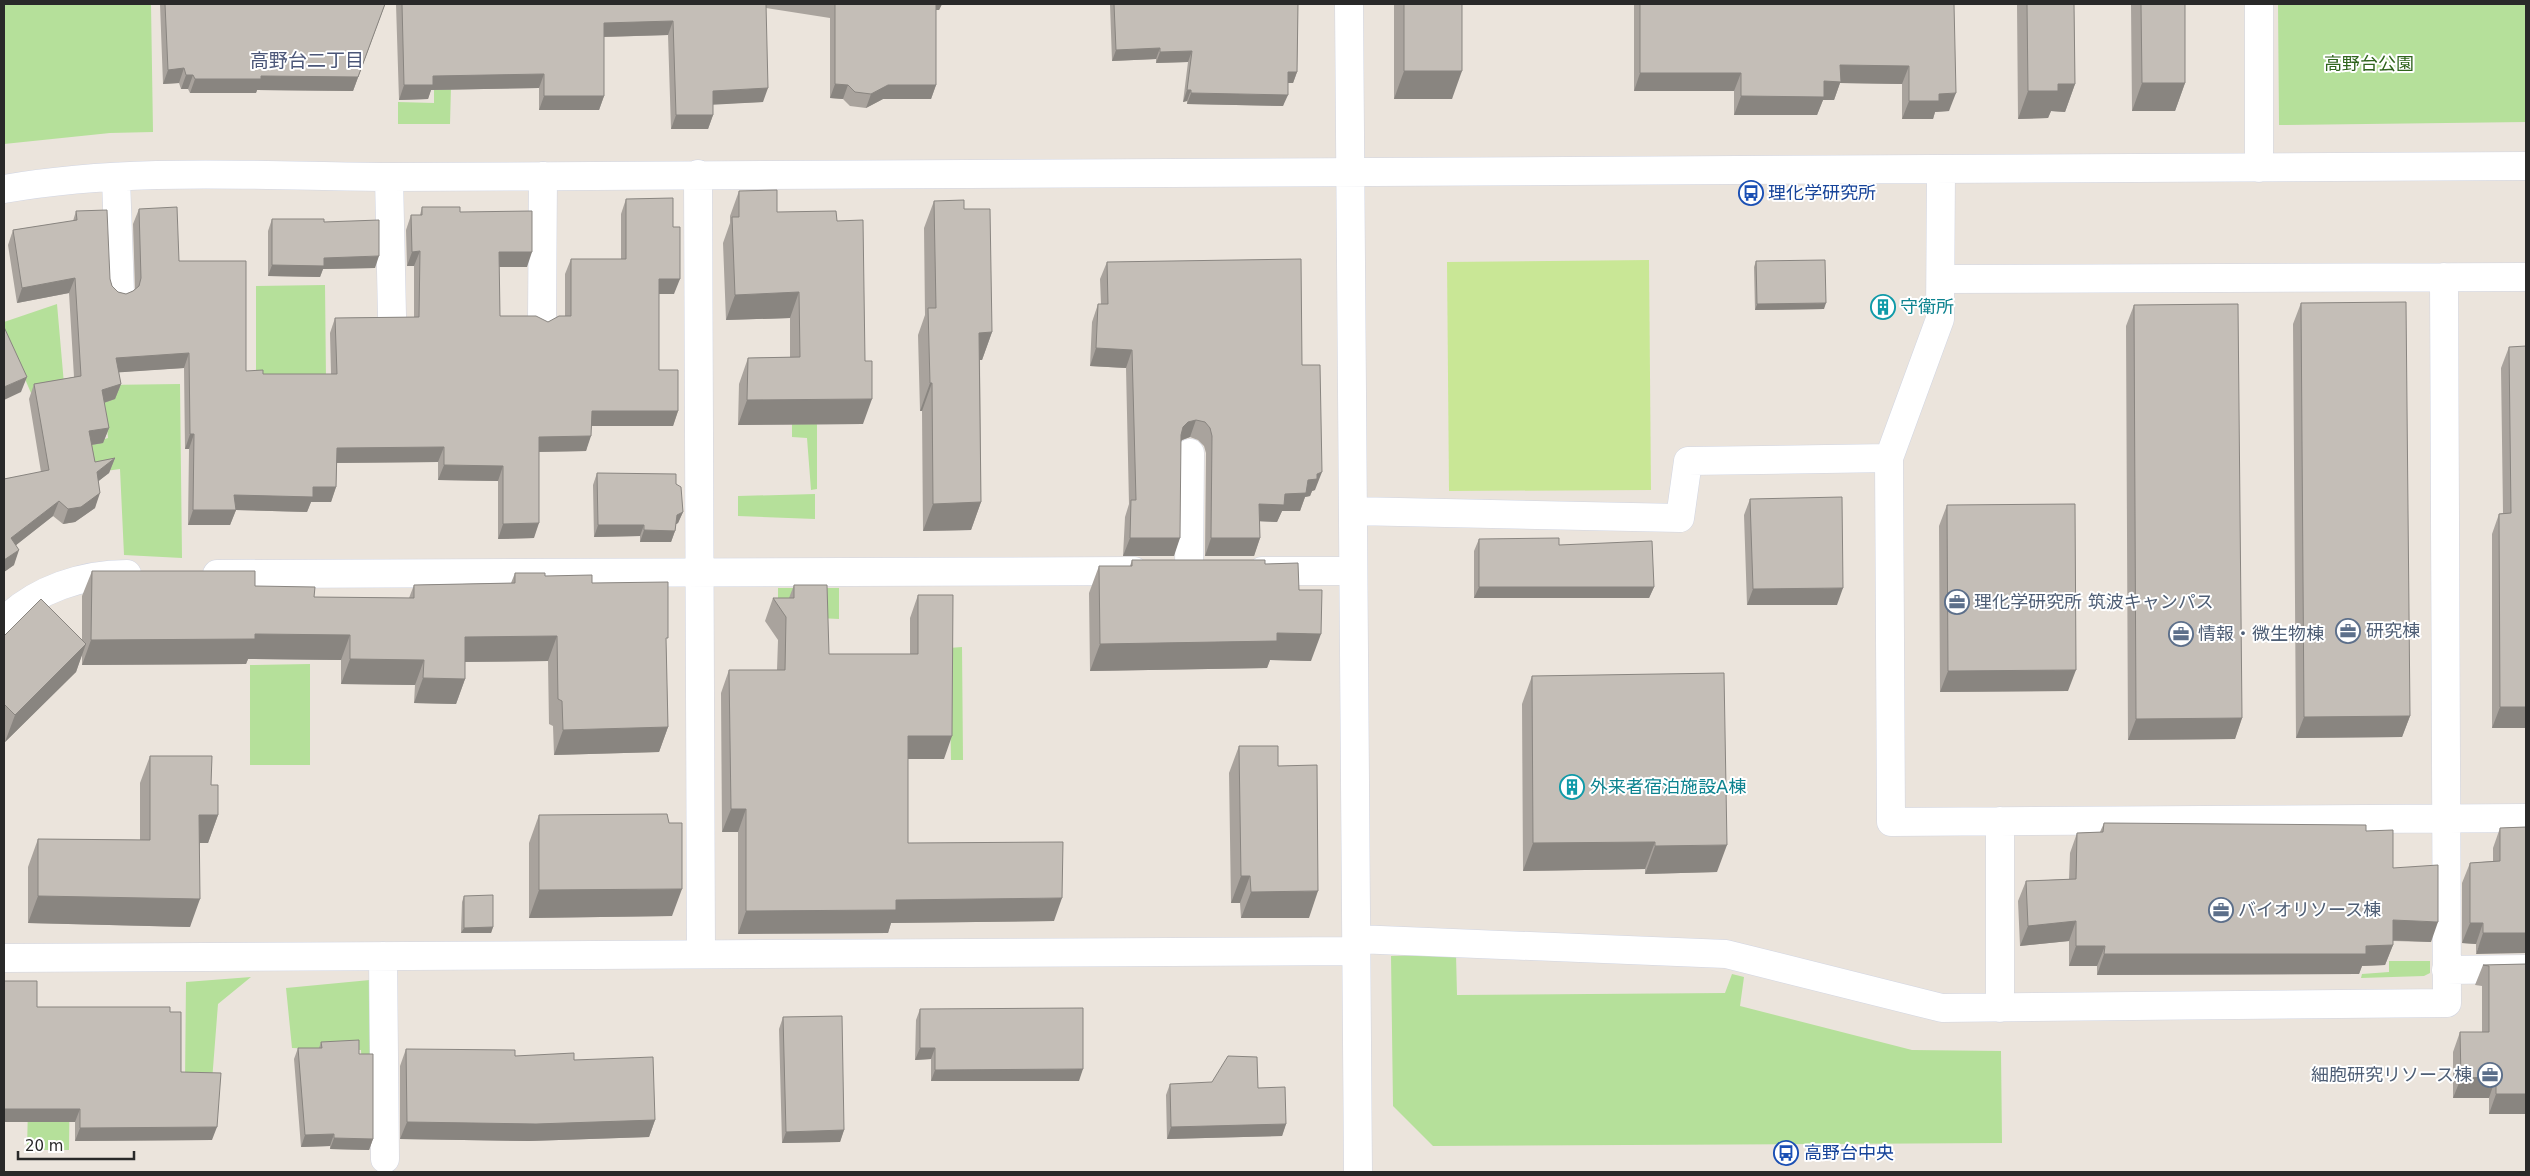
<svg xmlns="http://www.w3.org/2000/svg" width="2530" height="1176" font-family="'DejaVu Sans','Noto Sans JP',sans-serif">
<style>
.green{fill:#b5e09a}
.pitch{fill:#c9e796}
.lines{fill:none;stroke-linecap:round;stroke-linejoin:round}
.minor-casing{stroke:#d1d5e2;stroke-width:29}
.minor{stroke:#fff;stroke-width:28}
.wall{fill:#a9a39d}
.shaded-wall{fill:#898580}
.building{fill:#c4beb7;stroke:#898580}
.labels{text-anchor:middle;stroke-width:4;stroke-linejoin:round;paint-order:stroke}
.park-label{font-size:18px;fill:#2f641c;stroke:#fff}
.transit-label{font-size:18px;fill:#164399;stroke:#fff;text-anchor:start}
.culture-label{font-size:18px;fill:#0d838f;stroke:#fff;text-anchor:start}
.service-label{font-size:18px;fill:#4e5e75;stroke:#fff;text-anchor:start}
.neighbourhood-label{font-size:19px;fill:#4b5678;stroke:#fff}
</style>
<rect width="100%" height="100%" fill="#ebe4dc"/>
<path class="green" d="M4,4H151L153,132L110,133L4,144Z
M2278,4H2526V122L2279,125Z
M434,87H451L450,124H398V102L434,103Z
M325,285L326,380L256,381V286Z
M57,304L64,384L31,393L4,330V322Z
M817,379V489L811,490L807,438L792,437V380Z
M180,384L182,558L124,555L120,469L69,476L67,450L108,438L103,385Z
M815,494V519L738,516V496Z
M778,588H839V619L778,616Z
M962,647L963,760H951L949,648Z
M310,664V765H250V665Z
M1456,954L1457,995L1725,993L1732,974L1744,977L1740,1006L1912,1050L2001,1051L2002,1143L1433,1146L1393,1106L1391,956Z
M2389,961H2430V973L2424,976L2361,978L2362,974L2389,972Z
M251,977L218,1004L212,1081L185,1082L186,982Z
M370,980L371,1101L363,1102L361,1050L292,1048L286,988Z
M29,1061H70L69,1150H27Z"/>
<path class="pitch" d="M1649,260L1651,490L1449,491L1447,262Z"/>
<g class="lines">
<defs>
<path id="minor" d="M1349,4L1358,1172
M2259,4V168
M1941,171L1940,319L1889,458L1891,822L2526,818
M698,174L701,954
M389,177L392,316
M116,178L120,293
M4,189C130,167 262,176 389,177L2526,166
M1941,279L2526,277
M542,321L543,176
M1353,511L1680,518L1688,461L1889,458
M1189,571L1190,453
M1262,571H1353
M217,574L1134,571
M4,621C36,589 83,574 127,574
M2000,821V1008
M1356,939L1726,954L1942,1008L2447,1003L2444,277
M383,956L385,1159
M4,958L1356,951
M2446,970L2526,969"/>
</defs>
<use href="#minor" class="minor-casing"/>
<use href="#minor" class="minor"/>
</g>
<path class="wall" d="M160,4H385L353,91L257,90L256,93H190L188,89H181L179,83L163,84Z
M396,4H942L939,10H936V85L931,99H883L866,108L850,106L843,99L830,98V18L766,8L763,102L713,104V115L708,129H671L668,35L604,37V96L599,110H539V88L431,90L428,99L399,100Z
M1110,4H1298L1297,72L1293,83H1288L1283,106L1187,104V101L1183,102L1188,62L1156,63V59L1112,61Z
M1394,4H1462L1452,99H1394Z
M1634,4H1954L1949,111L1935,112L1933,119H1902V84L1840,83L1834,100H1823L1817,115H1734V91H1634Z
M2017,4H2074L2075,84L2065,112L2051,111L2048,118L2018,119Z
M2131,4H2185V83L2175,111H2132Z
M739,191L777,212L837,221L863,424L738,425L739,384L748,358L790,357V318L726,320L723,243L730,223V216Z
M626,199L673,227L674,294H659V370L678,411L673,426H592L586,451L539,452L534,538L498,539V481L438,480V462L337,463L336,487L331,502H311L307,512L236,510L230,525H188L189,449H185L184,368L118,372L121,384L115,399L104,403L109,428L103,443L92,445L95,462L115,458L109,473L98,481L95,508L75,522L63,524L53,516L16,545L14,565L4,572V479L41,472L29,399L34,384L74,377L69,293L17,303L8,245L13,230L73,221L76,211L110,279L112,286L118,292L126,294L133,291L135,289L133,224L139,209L179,261L246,371L263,374H331L330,333L335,318L414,317V266H407L406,230L411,215H420L422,207L460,212L527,267H499L500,316L548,322L565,316V274L571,259H621V214Z
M934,201L964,209L992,332L982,360H980L981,502L971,530L923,531L922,411H920L918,335L925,315L924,228Z
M272,219L324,222L375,268L323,269L320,277L268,276V231Z
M1756,261L1824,309L1755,310L1754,267Z
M1107,262L1302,365L1315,490L1312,491L1310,496L1305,497L1300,511H1282L1277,522L1260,521V538L1254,556H1205L1206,453L1204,446L1198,440L1190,437L1182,440L1181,441L1174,556H1123L1125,517L1129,504L1126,368L1090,366L1092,322L1098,304H1101L1100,279Z
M2301,303L2410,716L2402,737L2296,738L2293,324Z
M2134,305L2242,718L2235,739L2128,740L2126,326Z
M2509,347L2526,728H2492V534L2499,514L2503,513L2501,368Z
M597,473L683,512L678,523L676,524L675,531L671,542H640V536L594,537L593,485Z
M1750,499L1837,605H1747L1744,515Z
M1947,505L2068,691L1940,692L1939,526Z
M1479,539L1559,545L1654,587L1649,598H1474V551Z
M1132,560L1265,564L1299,590L1311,661L1270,660L1267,668L1090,671L1089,593L1099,566H1130Z
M92,571L255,586L314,597L409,598L414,585L511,583L515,573L545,576L592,583L666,644L668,727L659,752L554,755L553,726L549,724L548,661L465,662V679L456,704L414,703L415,685L341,684V660L248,659L246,664L82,665V654L76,672L5,742H4V636L82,641V596Z
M794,585L829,654H910V618L918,595L944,759H908V843L1054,921L891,923L888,933L738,934V832H722L721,693L729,670H777L778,640L765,621L773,598H789Z
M1532,676L1717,872L1645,874V869L1523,871L1522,704Z
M1239,746L1278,766L1309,918H1241L1240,903H1231L1229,773Z
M150,756L211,785L218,815L208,843H200L190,927L28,923V867L38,839L140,840V783Z
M539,815L672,916L529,918V843Z
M2104,823L2366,831L2393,868L2431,942L2393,941V945L2385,965L2362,966L2359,974L2097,975V966H2069V941L2020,946L2018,901L2026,881L2069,879L2070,853L2077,833L2100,832Z
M2526,827L2476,954V944L2462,943V883L2470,863L2493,861V848L2500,828Z
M464,896L493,927L491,933H461L462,902Z
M2526,964V1114H2489V1098H2453V1052L2460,1032H2482V986L2475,985L2483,965Z
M37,1007L170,1012L181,1072L212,1140L75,1141V1122Z
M920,1009L1079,1081H931V1059L915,1060L916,1020Z
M783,1017L844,1130L840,1142L782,1143L779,1029Z
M321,1042L359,1054L373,1139L369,1150L330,1149V1146L301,1147L294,1059L298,1048H319Z
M406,1049L574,1060L655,1120L649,1137L529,1141L400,1139V1066Z
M1170,1084L1258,1088L1286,1124L1282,1136L1167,1139L1166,1095Z"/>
<path class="shaded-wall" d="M385,4L353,91L257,90L256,93H190L195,79L261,76Z
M933,4H942L939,10H931Z
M673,21L668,35L599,37L604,23Z
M1160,48L1156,59L1112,61L1116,50Z
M1192,51L1188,62L1156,63L1160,52Z
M1840,65L1909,66L1902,84L1840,83L1834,100H1823L1817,115H1734L1741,96Z
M184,68L179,83L163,84L168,70Z
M1404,71H1462L1452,99H1394Z
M1288,72H1297L1293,83H1284Z
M1640,73H1741L1734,91H1634Z
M544,74L539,88L431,90L428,99L399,100L404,85L433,76Z
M186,75H193L188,89H181Z
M2142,83H2185L2175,111H2132Z
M835,84L848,85L843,99L830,98Z
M2058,84H2075L2065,112L2051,111L2048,118L2018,119L2028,91Z
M888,85H936L931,99H883L866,108L871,94Z
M768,88L763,102L708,105L713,91Z
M1187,90H1191L1187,101L1183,102Z
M1191,93L1288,95L1283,106L1187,104Z
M1956,93L1949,111L1935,112L1933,119H1902L1909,101L1939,94Z
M544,96H604L599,110H539Z
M676,115H713L708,129H671Z
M420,251L414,266H407L412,252Z
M499,252H532L527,267H494Z
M379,256L375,268L323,269L320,277L268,276L272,265L324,258Z
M75,278L69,293L17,303L22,288Z
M659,279H680L674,294H653Z
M799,292L790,318L726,320L735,295Z
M1826,303L1824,309L1755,310L1757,304Z
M992,332L982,360H969L979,333Z
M1096,348L1132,350L1126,368L1090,366Z
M189,353L184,368L110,373L116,358Z
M27,377L21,392L4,400V387Z
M930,383H932L922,411H920Z
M121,384L115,399L97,405L102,390Z
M872,399L863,424L738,425L747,400Z
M592,411H678L673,426H586Z
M1196,420L1190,437L1182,440L1177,445L1183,427L1188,422Z
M109,428L103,443L84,446L89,431Z
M190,434H194L189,449H185Z
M591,436L586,451L534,452L539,437Z
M444,447L438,462L331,463L337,448Z
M115,458L109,473L91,487L97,472Z
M444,465L503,466L498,481L438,480Z
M1322,472L1315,490L1312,491L1310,496L1305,497L1300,511H1282L1277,522L1252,521L1259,504L1285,494L1317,474Z
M313,487H336L331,502H311L307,512L236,510L230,525H188L193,510L234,495Z
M100,493L95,508L75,522L63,524L68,509Z
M59,501L53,516L6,553L11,538Z
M981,502L971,530L923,531L933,504Z
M683,512L678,523L673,526L677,515Z
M539,523L534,538L498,539L503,524Z
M598,525H644L640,536L594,537Z
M644,530L675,531L671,542H640Z
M1130,538H1180L1174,556H1123Z
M1211,538H1260L1254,556H1205Z
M19,550L14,565L4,572V560Z
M1479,587H1654L1649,598H1474Z
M1843,588L1837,605H1747L1753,589Z
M1277,633L1321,634L1311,661L1270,660L1267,668L1090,671L1100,644Z
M255,634L350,635L341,660L248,659L246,664L82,665L91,640Z
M557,636L548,661L456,662L465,637Z
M86,644L76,672L5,742L15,715Z
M350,659L424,660L415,685L341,684Z
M2076,670L2068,691L1940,692L1948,671Z
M423,678L465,679L456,704L414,703Z
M2500,707H2526V728H2492Z
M2410,716L2402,737L2296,738L2304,717Z
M2242,718L2235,739L2128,740L2136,719Z
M668,727L659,752L554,755L563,730Z
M908,736H952L944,759H900Z
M731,809H746L738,832H722Z
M199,815H218L208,843H189Z
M1655,842L1645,869L1523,871L1533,843Z
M1727,845L1717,872L1645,874L1655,846Z
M1241,876H1250L1240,903H1231Z
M682,889L672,916L529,918L539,890Z
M1318,891L1309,918H1241L1251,892Z
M38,896L200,899L190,927L28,923Z
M1062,898L1054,921L891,923L888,933L738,934L746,911L896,900Z
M2393,920L2438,922L2431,942L2386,940Z
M2076,921L2069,941L2020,946L2028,926Z
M2470,923H2483L2476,944L2462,943Z
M493,927L491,933H461L464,928Z
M2483,933H2526V953L2476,954Z
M2393,945L2385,965L2362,966L2359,974L2097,975L2104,954Z
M2076,946H2105L2097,966H2069Z
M920,1048H935L931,1059L915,1060Z
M1083,1069L1079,1081H931L935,1070Z
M2496,1077L2489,1098H2453L2461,1078Z
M2496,1094H2526V1114H2489Z
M4,1109H80L75,1122H4Z
M655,1120L649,1137L529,1141L400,1139L407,1122Z
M1286,1124L1282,1136L1167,1139L1171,1127Z
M217,1127L212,1140L75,1141L80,1128Z
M844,1130L840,1142L782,1143L786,1132Z
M334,1134L330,1146L301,1147L305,1135Z
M334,1138L373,1139L369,1150L330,1149Z"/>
<path class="building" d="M165,4H385L358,77L261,76V79H195L193,75H186L184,68L168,70Z
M402,4H766L768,88L713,91V115H676L673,21L604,23V96H544V74L433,76V85H404Z
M833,4H936V85H888L871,94L855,92L848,85L835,84V4Z
M1114,4H1298L1297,72H1288V95L1191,93V90H1187L1192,51L1160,52V48L1116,50Z
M1404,4H1462V71H1404Z
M1640,4H1954L1956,93L1939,94V101H1909V66L1840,65L1841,82L1824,81V97L1741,96V73H1640Z
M2027,4H2074L2075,84H2058V91H2028Z
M2141,4H2185V83H2142Z
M777,190V212L836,211L837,221L863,220L865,361H872V399L747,400L748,358L800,357L799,292L735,295L732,217H739V191Z
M673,198V227H680V279H659V370H678V411H592L591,436L539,437V523L503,524V466L444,465V447L337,448L336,487H313V497L234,495L236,510H193L194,434H190L189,353L116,358L121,384L102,390L109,428L89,431L95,462L115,458L97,472L100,493L81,507L68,509L59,501L11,538L19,550L4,560V479L49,470L34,384L81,376L75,278L22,288L13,230L77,220L76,211L107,210L110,279L112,286L118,292L126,294L133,291L139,286L141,278L139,209L177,207L179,261H246V371L263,370V374H337L335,318L419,317L420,251L412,252L411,215H422V207H460V212L532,211V252H499L500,316H536L548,322L559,316H571V259H626V199Z
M964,200V209H990L992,332L979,333L981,502L933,504L932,383H930L928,308H936L934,201Z
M272,219H324V222L379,220V256L324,258V266L272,265Z
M1301,259L1302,365H1320L1322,472L1317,474V479L1308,480L1306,493L1285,494L1284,505L1259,504L1260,538H1211L1212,436L1210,428L1205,422L1196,420L1188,422L1183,427L1181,435L1180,538H1130L1131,500H1136L1132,350L1096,348L1098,304H1108L1107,262Z
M1825,260L1826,303L1757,304L1756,261Z
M2406,302L2410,716L2304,717L2301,303Z
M2238,304L2242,718L2136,719L2134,305Z
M4,327L27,377L4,387Z
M2526,346V707H2500L2499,514L2511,513L2509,347Z
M597,473L676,474V484L681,487L683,512L677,515L675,531L644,530V525H598Z
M1842,497L1843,588L1753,589L1750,499Z
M2075,504L2076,670L1948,671L1947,505Z
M1559,538V545L1652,541L1654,587H1479V539Z
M1132,560H1265V564L1298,563L1299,590H1322L1321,634L1277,633V641L1100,644L1099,566H1132Z
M92,571H255V586L315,587L314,597L414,598V585L515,583V573H545V576L592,575V583L668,582V638H666L668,727L563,730L562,701L558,699L557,636L465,637V679L423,678L424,660L350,659V635L255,634V639L91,640Z
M794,585H827L829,654H918V595H953L952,736H908V843L1063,842L1062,898L896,900V910L746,911V809H731L729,670H785L786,617L773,598H794Z
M41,599L86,644L15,715L4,704V636Z
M1724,673L1727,845L1655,846V842L1533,843L1532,676Z
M1239,746H1278V766L1317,765L1318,891L1251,892L1250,876H1241Z
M150,756H212L211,785H218V815H199L200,899L38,896V839L150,840Z
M667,814L669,823H682V889L539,890V815Z
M2104,823L2366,825V831L2393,830V868L2438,865V922L2393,920V945L2366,946V954H2104L2105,946H2076V921L2028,926L2026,881L2076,879L2077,833L2103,832Z
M2526,827V933H2483V923H2470V863L2500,861V828Z
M493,895V927L464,928V896Z
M2526,964V1094H2496V1077L2461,1078L2460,1032H2489V966L2483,965Z
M4,981H37V1007H170V1012H181V1072L221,1073L217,1127L80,1128V1109H4Z
M1083,1008V1069L935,1070V1048H920V1009Z
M842,1016L844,1130L786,1132L783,1017Z
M359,1040V1054H373V1139L334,1138V1134L305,1135L298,1048H322L321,1042Z
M406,1049L515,1050V1056L574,1053V1060L653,1057L655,1120L536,1124L407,1122Z
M1228,1056L1257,1057L1258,1088L1285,1087L1286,1124L1171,1127L1170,1084L1212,1082Z"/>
<defs>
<symbol id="bus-ring" viewBox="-11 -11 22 22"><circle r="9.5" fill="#fff" stroke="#1a4fb4" stroke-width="1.5"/><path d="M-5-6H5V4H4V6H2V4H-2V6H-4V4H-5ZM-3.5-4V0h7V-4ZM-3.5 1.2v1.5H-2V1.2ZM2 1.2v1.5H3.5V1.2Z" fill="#1a4fb4"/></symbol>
<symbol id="building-ring" viewBox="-11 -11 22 22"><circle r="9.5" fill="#fff" stroke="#0f9aa8" stroke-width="1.5"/><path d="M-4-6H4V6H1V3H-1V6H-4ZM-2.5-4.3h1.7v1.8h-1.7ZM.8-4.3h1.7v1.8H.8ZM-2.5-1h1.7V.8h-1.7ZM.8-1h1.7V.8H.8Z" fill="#0f9aa8"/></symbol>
<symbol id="office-ring" viewBox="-11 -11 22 22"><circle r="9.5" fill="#fff" stroke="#5c6f8a" stroke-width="1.5"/><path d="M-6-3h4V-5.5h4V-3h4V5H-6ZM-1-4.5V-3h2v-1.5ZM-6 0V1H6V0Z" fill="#5c6f8a"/></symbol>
</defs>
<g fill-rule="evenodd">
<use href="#bus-ring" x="1737" y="179" width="28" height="28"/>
<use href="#building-ring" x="1869" y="293" width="28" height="28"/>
<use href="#office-ring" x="1943" y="588" width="28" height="28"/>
<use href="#office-ring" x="2334" y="617" width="28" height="28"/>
<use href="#office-ring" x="2167" y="620" width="28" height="28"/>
<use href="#building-ring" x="1558" y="773" width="28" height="28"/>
<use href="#office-ring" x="2207" y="896" width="28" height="28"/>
<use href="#office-ring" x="2476" y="1061" width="28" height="28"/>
<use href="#bus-ring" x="1772" y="1139" width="28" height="28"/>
</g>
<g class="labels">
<g class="park-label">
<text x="2369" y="70">高野台公園</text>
</g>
<g class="transit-label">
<text x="1768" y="199">理化学研究所</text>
<text x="1804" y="1159">高野台中央</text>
</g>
<g class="culture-label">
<text x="1900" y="313">守衛所</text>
<text x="1590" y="793">外来者宿泊施設A棟</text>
</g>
<g class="service-label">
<text x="1974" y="608">理化学研究所 筑波キャンパス</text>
<text x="2366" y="637">研究棟</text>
<text x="2198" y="640">情報・微生物棟</text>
<text x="2238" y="916">バイオリソース棟</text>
<text x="2472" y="1081" text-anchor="end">細胞研究リソース棟</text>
</g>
<g class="neighbourhood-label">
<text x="307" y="67">高野台二丁目</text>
</g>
</g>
<rect width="2530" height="1176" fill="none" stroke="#292929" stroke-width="10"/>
<path d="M18 1151v8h116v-8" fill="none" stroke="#292929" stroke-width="2.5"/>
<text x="25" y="1151" font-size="15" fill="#292929" stroke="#ffffff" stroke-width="4" paint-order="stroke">20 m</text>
</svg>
